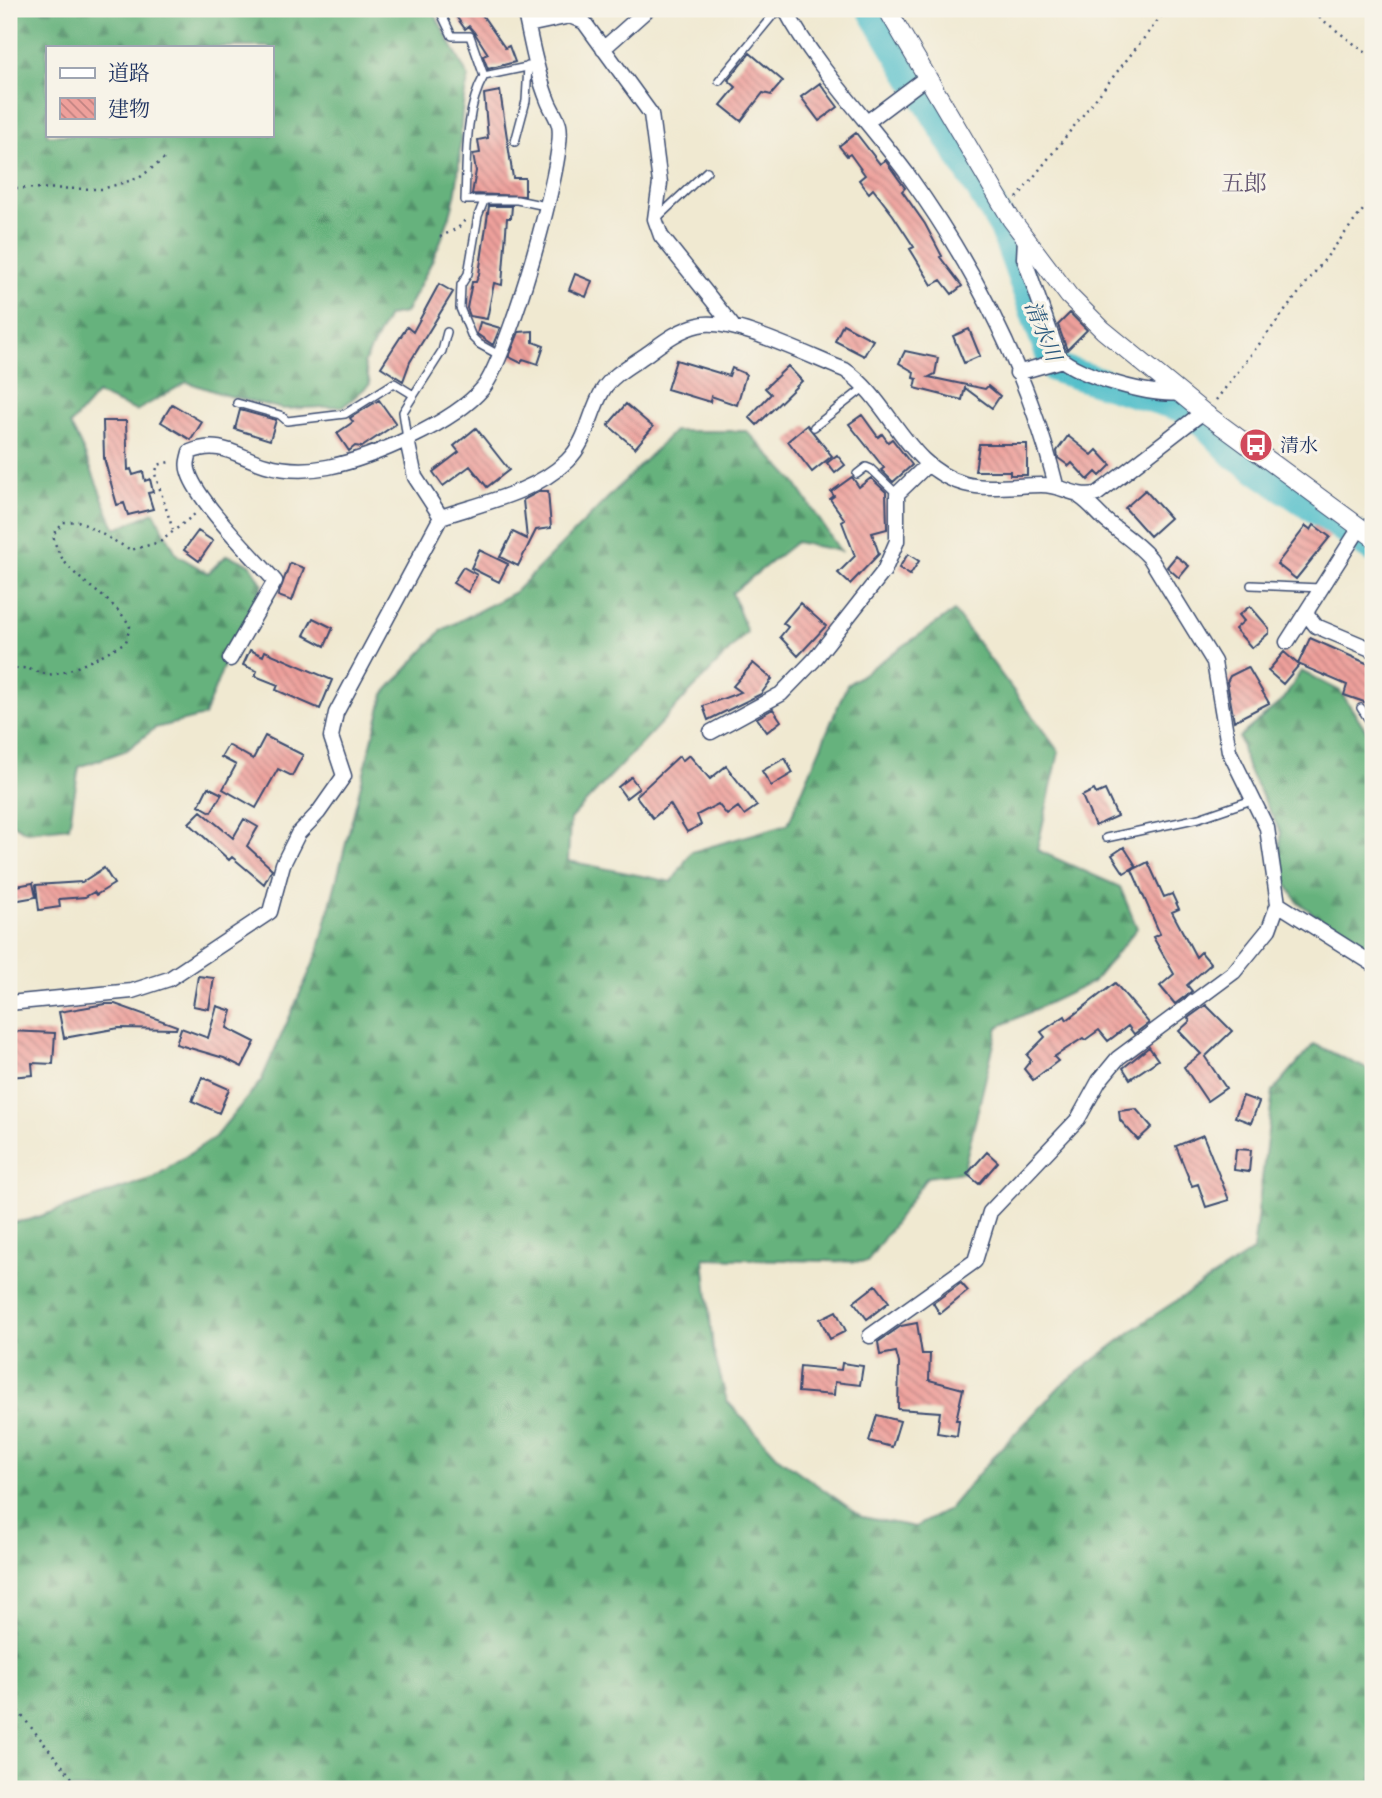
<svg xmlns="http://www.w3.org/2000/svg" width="1382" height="1798" font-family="'IM FELL English','Noto Serif JP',serif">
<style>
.forest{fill:url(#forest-firs);stroke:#40706e;stroke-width:2;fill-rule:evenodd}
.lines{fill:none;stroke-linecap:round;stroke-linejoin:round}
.river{stroke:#52bfca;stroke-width:30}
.building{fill:url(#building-back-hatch)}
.service-casing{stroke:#3b4b6f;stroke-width:10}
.minor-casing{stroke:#3b4b6f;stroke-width:17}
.tertiary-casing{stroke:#3b4b6f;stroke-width:20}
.path{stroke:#3b4b6f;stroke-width:2.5;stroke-dasharray:2 5;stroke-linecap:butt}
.service{stroke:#fff;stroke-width:7}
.minor{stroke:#fff;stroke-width:14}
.tertiary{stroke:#fff;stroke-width:18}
.labels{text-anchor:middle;stroke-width:6;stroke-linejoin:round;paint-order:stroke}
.poi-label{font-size:19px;fill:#1b2f5e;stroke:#f7f3e8;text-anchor:start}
.water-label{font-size:21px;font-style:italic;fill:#2c5a7e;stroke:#f7f3e8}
.quarter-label{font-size:23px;fill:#655773;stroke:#f7f3e8}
</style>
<defs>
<pattern id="forest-firs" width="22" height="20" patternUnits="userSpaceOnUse" patternTransform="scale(1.75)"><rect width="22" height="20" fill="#66b27d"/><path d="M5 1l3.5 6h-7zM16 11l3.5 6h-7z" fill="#53916a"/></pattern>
<pattern id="building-back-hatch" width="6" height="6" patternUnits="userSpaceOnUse" patternTransform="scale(1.75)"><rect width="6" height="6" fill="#eea09b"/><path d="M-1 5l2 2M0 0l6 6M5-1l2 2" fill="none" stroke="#c08382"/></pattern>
</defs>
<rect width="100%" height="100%" fill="#f7f3e8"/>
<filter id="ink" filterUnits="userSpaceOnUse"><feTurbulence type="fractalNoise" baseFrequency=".0143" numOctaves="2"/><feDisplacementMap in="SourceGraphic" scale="14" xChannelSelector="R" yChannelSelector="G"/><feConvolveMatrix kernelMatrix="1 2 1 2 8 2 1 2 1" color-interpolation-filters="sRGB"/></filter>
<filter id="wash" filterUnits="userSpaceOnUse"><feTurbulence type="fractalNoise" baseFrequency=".00686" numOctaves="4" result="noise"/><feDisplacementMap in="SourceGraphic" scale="28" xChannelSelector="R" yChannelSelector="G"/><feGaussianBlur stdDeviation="1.57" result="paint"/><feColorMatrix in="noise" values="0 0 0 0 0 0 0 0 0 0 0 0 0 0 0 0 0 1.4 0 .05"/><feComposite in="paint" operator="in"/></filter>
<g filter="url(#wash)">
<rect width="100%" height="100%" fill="#f0e9d1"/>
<path class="forest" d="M9,9H432L469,78C456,118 464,160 454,200C445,239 424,278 405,313L388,316L364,363L370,384L344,406L283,409L225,395L187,382L136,411L97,394L70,425C90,458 99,495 116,529L154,512L177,555L208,573L227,555L250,564L263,585L231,647L204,716L155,728L127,750L79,767L69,827L26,832L9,821ZM47,47H271V135H47Z
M674,431H747L794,481L840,551L796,542L732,593L747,632L570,819L568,861L672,882L691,852L788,824L847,685L954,611L1059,752L1037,850L1120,887L1137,928L1093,982L998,1027L963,1172L927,1177L867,1262L704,1258L713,1349L727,1401L778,1457L862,1517L915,1527L948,1510L992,1458L1061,1385L1147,1320L1253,1251L1273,1091L1314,1044L1373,1072V1789H9V1223L29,1220L153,1178L215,1137L261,1081L318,953L384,694L442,630L515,592Z
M1301,671L1340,691L1368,733L1373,735V954L1341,935L1298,902L1279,873L1281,833L1247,767L1239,737L1284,699Z"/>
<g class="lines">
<path class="river" d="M872,9L1004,228L1055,368L1181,407L1208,426L1235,454L1373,548"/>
</g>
<g id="blocks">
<path class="building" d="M451,9H478L505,48L509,46L515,62L488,69L483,56L488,54L474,32L469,26L465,29Z
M750,53L783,81L771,95L763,93L741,121L721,105L736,87L728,80Z
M820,83L838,107L819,121L801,97Z
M500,91L513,178H525V196L472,194L476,171L473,154L480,153L478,140L488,138L484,94Z
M856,133L880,164L885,160L905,188L902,191L925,224L942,256L940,257L962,286L952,294L941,280L932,285L910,249L914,247L893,215L873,189L869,193L859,180L865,175L850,154L847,156L839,146Z
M489,206H512L511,218H507L502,285L494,283L487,319L470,316L467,308L472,282H476L479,274Z
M575,274L592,281L586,297L569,290Z
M439,284L453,292L410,362L403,381L381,367L407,327L413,332Z
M1070,313L1087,330L1067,350L1058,325Z
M480,322L500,328L493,345L477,334Z
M843,324L873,340L864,356L835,341Z
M969,329L980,356L964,363L953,336Z
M533,331V342L544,346L538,364L523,359L521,363L509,357L519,332Z
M905,351L938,358L935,374L929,377L985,389L988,386L1000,396L992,408L965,388L962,400L915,388L917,379L913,378L914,372L899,363Z
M676,360L729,376L732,368L746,374L737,405L711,396L710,402L667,389Z
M788,366L802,381L757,425L749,417L771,394L765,388Z
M379,400L396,424L362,447L355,446L349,451L337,433L353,422L350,418Z
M172,404L202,422L191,440L161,422Z
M626,404L653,427L635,448L608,425Z
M240,410L276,420L270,440L235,429Z
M862,415L878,437L882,434L888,442L892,439L912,465L893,482L881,470L884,468L849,424Z
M103,421H126L128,470L131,469L133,475L143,472L145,481L150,479L153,492L148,493L153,509L128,515L124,503L117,505L104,458Z
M807,425L832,456L812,472L788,441Z
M476,428L509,470L487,487L470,466L443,486L433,472L459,452L454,446Z
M1068,436L1092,455L1097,450L1111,465L1100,476L1096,472L1088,480L1072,463L1069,466L1058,458L1057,451Z
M979,444H1027V475H1010V471H975Z
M837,455L845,465L835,473L827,463Z
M852,477L859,487L871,478L886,492L887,529L872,533L879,554L850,584L838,573L855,556L842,522L845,520L830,499L834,496L831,492Z
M1145,490L1170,518L1150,536L1125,508Z
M540,491H548L551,528L536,530L518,566L500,557L513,532L527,539L523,500Z
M1314,525L1330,537L1296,579L1277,564L1306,526L1311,530Z
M198,531L213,541L199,561L184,550Z
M479,550L508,564L499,582L471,568Z
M908,554L919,561L910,575L899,568Z
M1176,556L1189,566L1179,578L1167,567Z
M290,563L304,568L292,601L278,596Z
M463,567L477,575L468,592L453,583Z
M800,603L826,626L798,656L780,637L788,627L783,623Z
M1250,606L1269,628V633L1252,648L1235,629L1244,621L1239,615Z
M313,618L333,628L325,646L304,635Z
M1310,638L1373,666V705L1344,695L1347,685L1298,664Z
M250,650L263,656L265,651L332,680L320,709L276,690L278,685L255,676L257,671L243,665Z
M1284,652L1299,665L1283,684L1268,671Z
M753,663L772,679L761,694L708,720L703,706L741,692L733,686Z
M1248,667L1269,703L1234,721L1227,682L1230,676Z
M773,709L781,721L767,732L757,718Z
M265,736L303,755L292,776L278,769L256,808L223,789L236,765L221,757L228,745L253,759Z
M689,755L710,779L726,766L757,806L744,815L738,807L727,815L718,804L697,815L701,825L687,832L670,804L653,818L636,796L679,756L682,761Z
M785,758L793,773L771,786L762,771Z
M631,777L639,788L626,798L618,787Z
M208,787L222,794L211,812L199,805Z
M1094,790L1096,794L1105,790L1117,816L1095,826L1082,796Z
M201,811L233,838L244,819L258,827L247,846L272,869L264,884L232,857L229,860L189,823Z
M1124,847L1136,866L1124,873L1112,855Z
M1148,862L1164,897L1172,894L1179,909L1172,912L1196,957L1201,952L1211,964L1187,985L1192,991L1175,1004L1160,986L1174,974L1153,937L1160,934L1132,870Z
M104,868L114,884L96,895L94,892L85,897L59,899L60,907L39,910L36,885L82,882Z
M33,883L36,897L13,901L11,887Z
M198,976L214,978L209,1009L193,1006Z
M1115,983L1149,1023L1134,1034L1128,1026L1108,1041L1099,1030L1085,1040L1083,1038L1054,1057L1058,1061L1033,1080L1024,1069L1031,1060L1027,1055L1045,1037L1041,1032L1065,1016L1067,1020Z
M105,1004H115L177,1026L176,1029L119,1028L64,1038L59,1012Z
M1206,1005L1232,1031L1205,1057L1226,1088L1207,1101L1184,1067L1201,1054L1179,1031L1190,1021L1188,1018Z
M217,1006L232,1011L227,1028L255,1042L242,1067L224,1058L176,1044L181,1028L208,1038Z
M9,1031L55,1033L53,1064L32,1063L33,1075L9,1077Z
M1149,1047L1158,1060L1130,1079L1123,1068Z
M202,1077L229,1089L219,1113L192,1101Z
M1243,1096L1259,1102L1251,1123L1235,1117Z
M1136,1109L1152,1127L1138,1140L1120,1120L1119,1111Z
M1203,1135L1229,1200L1206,1207L1198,1184L1192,1186L1176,1146Z
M1236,1149L1251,1150L1249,1172L1234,1170Z
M987,1152L998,1162L979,1184L967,1174Z
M961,1283L968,1291L940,1314L933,1303Z
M876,1285L889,1302L867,1319L854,1302Z
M836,1311L846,1331L830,1339L820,1319Z
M917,1323L922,1354H930L929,1380L963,1389L956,1420H959L957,1436L937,1433L940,1412L898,1409L899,1363L896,1352L880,1355L878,1342L901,1326Z
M842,1363L863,1366L860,1385L835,1382L834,1395L798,1392L800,1366L841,1370Z
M877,1415L900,1421L892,1447L869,1441Z"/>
</g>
</g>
<g filter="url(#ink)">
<use href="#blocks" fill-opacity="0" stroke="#3b4b6f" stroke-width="2"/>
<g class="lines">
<defs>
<path id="service" d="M439,9L452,36H470L484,76
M527,67L484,76C464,111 467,160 465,200H517L546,206
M719,81L773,15L785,9
M515,142L526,101L528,66
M484,201L478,216L468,274L461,285L460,308L472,337L479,344L499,355
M658,217L707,171
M237,403L280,415L287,421L345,414L394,383L412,394
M814,427L865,387
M407,439L403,412L442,351L447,332
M857,474L866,467L871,469L897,494
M1251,585L1321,588
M1361,708L1373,726
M1106,838L1199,818L1252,800"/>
<path id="minor" d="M785,9C814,65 870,123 908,175C975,268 1028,374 1056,485
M528,25L570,16L584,22L651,114L660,183L655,219L661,236L732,325
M603,49L648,9
M867,122L928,76
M1025,238L1024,258L1059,357C1078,376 1153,397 1180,393
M1017,373L1062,360
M407,440L415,477L441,517
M1306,613L1316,626L1373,650
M1287,642L1359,529
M230,659L275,581C253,556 198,502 189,473C186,465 188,460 190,452C221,439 238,457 266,465C287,471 307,471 328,467C372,458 454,423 483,388C506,362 567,158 559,125C557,117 551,109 548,101C536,72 531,39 524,9
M711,732L781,694L814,660L884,571L897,541V494L927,465
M1278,904L1373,964
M9,1003L132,991L169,979L270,912L283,864L298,834L318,813L344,776L331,737L336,713L441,517C482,503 534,493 567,461C588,441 589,413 603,390C612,375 630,366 644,356C661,344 677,330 699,325C730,316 813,358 845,370C891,401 907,469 965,484C987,490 1017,485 1041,485C1065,485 1072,498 1097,494L1203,412
M870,1336L975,1261L990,1212L1078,1119L1099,1081L1118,1058L1234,972L1269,929L1278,904L1267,828L1229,751L1214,662L1150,558C1137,543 1125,536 1110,524C1099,516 1092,505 1080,497"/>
<path id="tertiary" d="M887,9L1011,219L1069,296L1103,330L1203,412L1373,537"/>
</defs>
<use href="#service" class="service-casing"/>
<use href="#minor" class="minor-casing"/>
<use href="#tertiary" class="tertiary-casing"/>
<path class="path" d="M1308,9L1373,58
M9,188L102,189L139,178L168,156
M1017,198L1167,9
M440,237L458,228L466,219
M1216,400L1373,197
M173,530L155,474L158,465L173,461
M9,671C28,662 38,677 56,674C81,668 103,654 126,642L130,626C108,589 60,579 53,534L65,522L78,521L131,550L160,542L195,514
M9,1700L81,1789"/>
<use href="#service" class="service"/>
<use href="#minor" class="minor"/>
<use href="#tertiary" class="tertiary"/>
</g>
</g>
<defs>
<symbol id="bus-disc" viewBox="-11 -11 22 22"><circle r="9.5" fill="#d1495b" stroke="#f7f3e8"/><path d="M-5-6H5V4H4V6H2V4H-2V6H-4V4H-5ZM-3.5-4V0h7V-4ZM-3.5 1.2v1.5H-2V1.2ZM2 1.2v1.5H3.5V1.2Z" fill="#fff"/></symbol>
</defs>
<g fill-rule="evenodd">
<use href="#bus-disc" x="1237" y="426" width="38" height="38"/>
</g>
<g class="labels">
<g class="poi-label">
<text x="1280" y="452">清水</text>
</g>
<g class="water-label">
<text transform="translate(1043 331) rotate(68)" y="7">清水川</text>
</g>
<g class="quarter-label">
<text x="1244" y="191">五郎</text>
</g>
</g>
<rect width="1382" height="1798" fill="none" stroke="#f7f3e8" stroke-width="35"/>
<rect x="46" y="46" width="228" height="91" fill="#f7f3e8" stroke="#9fa5b1" stroke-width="2"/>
<rect x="60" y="68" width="35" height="10" fill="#ffffff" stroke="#9fa5b1" stroke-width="2"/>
<text x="108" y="80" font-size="21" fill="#1b2f5e">道路</text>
<rect x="60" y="98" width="35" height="21" fill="url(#building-back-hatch)" stroke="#9fa5b1" stroke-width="2"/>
<text x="108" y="116" font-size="21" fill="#1b2f5e">建物</text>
</svg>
